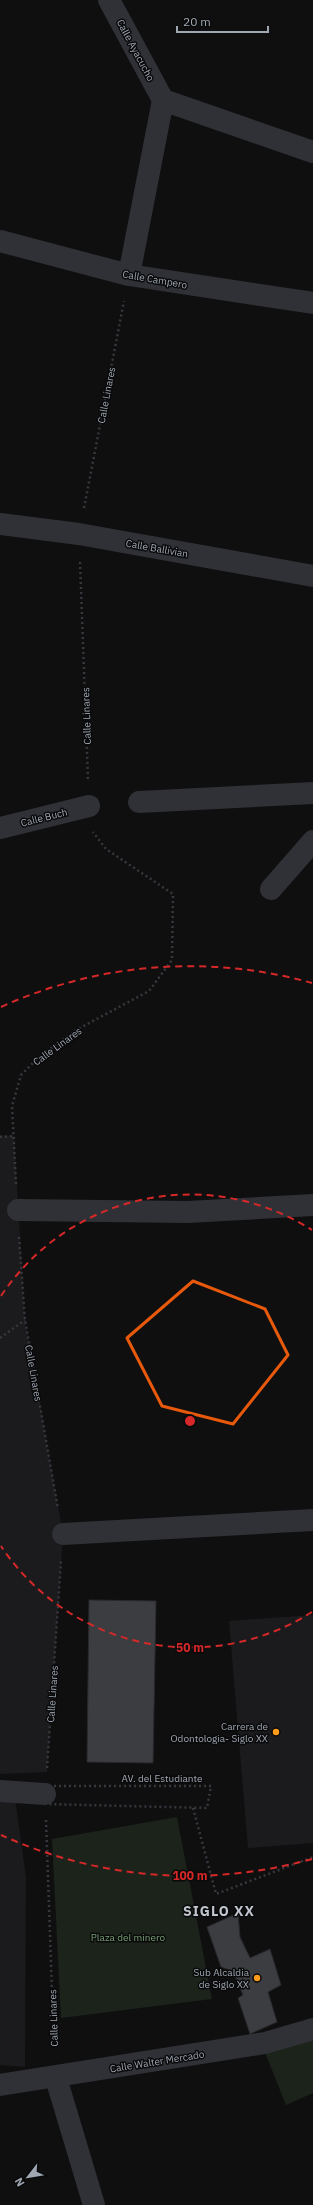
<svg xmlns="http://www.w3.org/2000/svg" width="313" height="2205" font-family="'IBM Plex Sans',sans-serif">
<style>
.built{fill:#1b1b1d}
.green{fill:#1b231b}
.building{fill:#3b3d40;stroke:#29292d}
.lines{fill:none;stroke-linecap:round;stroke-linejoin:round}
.path{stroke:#36383d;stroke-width:2.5;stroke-dasharray:2 3;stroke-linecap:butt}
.minor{stroke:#303136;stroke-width:22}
.marked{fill:none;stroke:#e8590c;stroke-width:3;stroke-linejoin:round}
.ring{fill:none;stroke:#d62828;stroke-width:2;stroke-dasharray:7 5}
.poi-dot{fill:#fd9b1a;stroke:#0a0a0b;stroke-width:1.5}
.labels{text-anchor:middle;stroke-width:3;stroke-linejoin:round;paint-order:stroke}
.street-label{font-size:10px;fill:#9fa7b2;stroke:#0a0a0b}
.poi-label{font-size:10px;fill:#9fa7b2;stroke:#0a0a0b;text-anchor:end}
.park-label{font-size:10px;fill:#769f74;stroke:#0a0a0b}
.district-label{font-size:14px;font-weight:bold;letter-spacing:1px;fill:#c0c5ce;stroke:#0a0a0b}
.centre{fill:#d62828;stroke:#0a0a0b;stroke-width:2}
.ring-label{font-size:12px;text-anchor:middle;font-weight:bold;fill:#d62828;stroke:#0a0a0b;stroke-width:3;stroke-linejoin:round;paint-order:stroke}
</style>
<rect width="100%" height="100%" fill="#0f0f10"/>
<path class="built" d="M0,1135L14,1136L25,1320L63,1534L47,1772L0,1774Z
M313,1615V1843L248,1848L229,1621Z
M0,1798H15L26,1877L25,2067L0,2065Z"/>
<path class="green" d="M177,1817L212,1999L61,2018L52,1839Z
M313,2034V2093L286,2105L264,2050Z"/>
<path class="building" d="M89,1600L156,1601L153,1763L87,1762Z
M238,1913L240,1937L250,1958L270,1949L281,1985L268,1992L277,2022L250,2034L238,1998L243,1995L233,1971L221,1967L207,1927Z"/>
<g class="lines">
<path class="path" d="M84,508L124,301
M80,562L88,779
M0,1137L14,1136V1138
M16,1184L12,1106L21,1075L39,1057L78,1029L149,991L172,960L173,894L106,849L93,832
M19,1237L25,1320L58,1509
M0,1338L25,1320
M47,1768L61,1561
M44,1786H211L207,1808L45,1804Z
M193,1808L216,1894L313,1857
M46,1820L54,2049"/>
<path class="minor" d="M109,0L163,100
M163,100L313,152
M0,241L129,275L313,303
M129,275L163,100
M0,524L79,534L313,576
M139,802L313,793
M0,828L89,806
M271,889L313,841
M18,1210L188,1212L313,1205
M63,1534L313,1520
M0,1791L45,1794
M56,2078L94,2205
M0,2085L265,2043L313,2029"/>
</g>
<path class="marked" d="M193,1281L265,1309L288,1355L233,1424L162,1406L127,1338Z"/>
<g class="ring">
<path d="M312 1612A227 227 0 0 1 1 1546M1 1296A227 227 0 0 1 312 1230"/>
<path d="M312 1859A455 455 0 0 1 1 1835M1 1007A455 455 0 0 1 312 983"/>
</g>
<g class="poi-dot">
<circle cx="276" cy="1732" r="4"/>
<circle cx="257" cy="1978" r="4"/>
</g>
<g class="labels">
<g class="street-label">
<text transform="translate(136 50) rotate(62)" y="4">Calle Ayacucho</text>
<text transform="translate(155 279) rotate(10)" y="4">Calle Campero</text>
<text transform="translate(106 395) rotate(-79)" y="4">Calle Linares</text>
<text transform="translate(157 548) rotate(10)" y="4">Calle Ballivian</text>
<text transform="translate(86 716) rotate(-92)" y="4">Calle Linares</text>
<text transform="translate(44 817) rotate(-14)" y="4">Calle Buch</text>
<text transform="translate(57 1046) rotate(-36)" y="4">Calle Linares</text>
<text transform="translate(34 1373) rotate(80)" y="4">Calle Linares</text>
<text transform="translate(52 1694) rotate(-86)" y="4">Calle Linares</text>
<text x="162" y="1782">AV. del Estudiante</text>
<text transform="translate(53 2018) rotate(-92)" y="4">Calle Linares</text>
<text transform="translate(157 2061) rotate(-9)" y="4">Calle Walter Mercado</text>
</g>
<g class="poi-label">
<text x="268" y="1730">Carrera de<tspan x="268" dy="12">Odontologia- Siglo XX</tspan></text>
<text x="249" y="1976">Sub Alcaldia<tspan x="249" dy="12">de Siglo XX</tspan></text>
</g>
<g class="park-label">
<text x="128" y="1941">Plaza del minero</text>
</g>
<g class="district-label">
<text x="219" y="1916">SIGLO XX</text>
</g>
</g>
<circle cx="190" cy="1421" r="6" class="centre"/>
<g class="ring-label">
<text x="190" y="1652">50 m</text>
<text x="190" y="1880">100 m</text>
</g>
<g transform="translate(28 2177) rotate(239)" stroke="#0a0a0b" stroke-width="3" paint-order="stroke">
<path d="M0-3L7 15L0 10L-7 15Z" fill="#9fa7b2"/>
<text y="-6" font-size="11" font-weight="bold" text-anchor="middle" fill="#9fa7b2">N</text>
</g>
<path d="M177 26v6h91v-6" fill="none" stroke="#9fa7b2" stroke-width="2"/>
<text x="183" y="26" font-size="12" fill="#9fa7b2" stroke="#0a0a0b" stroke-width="3" paint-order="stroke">20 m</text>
</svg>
